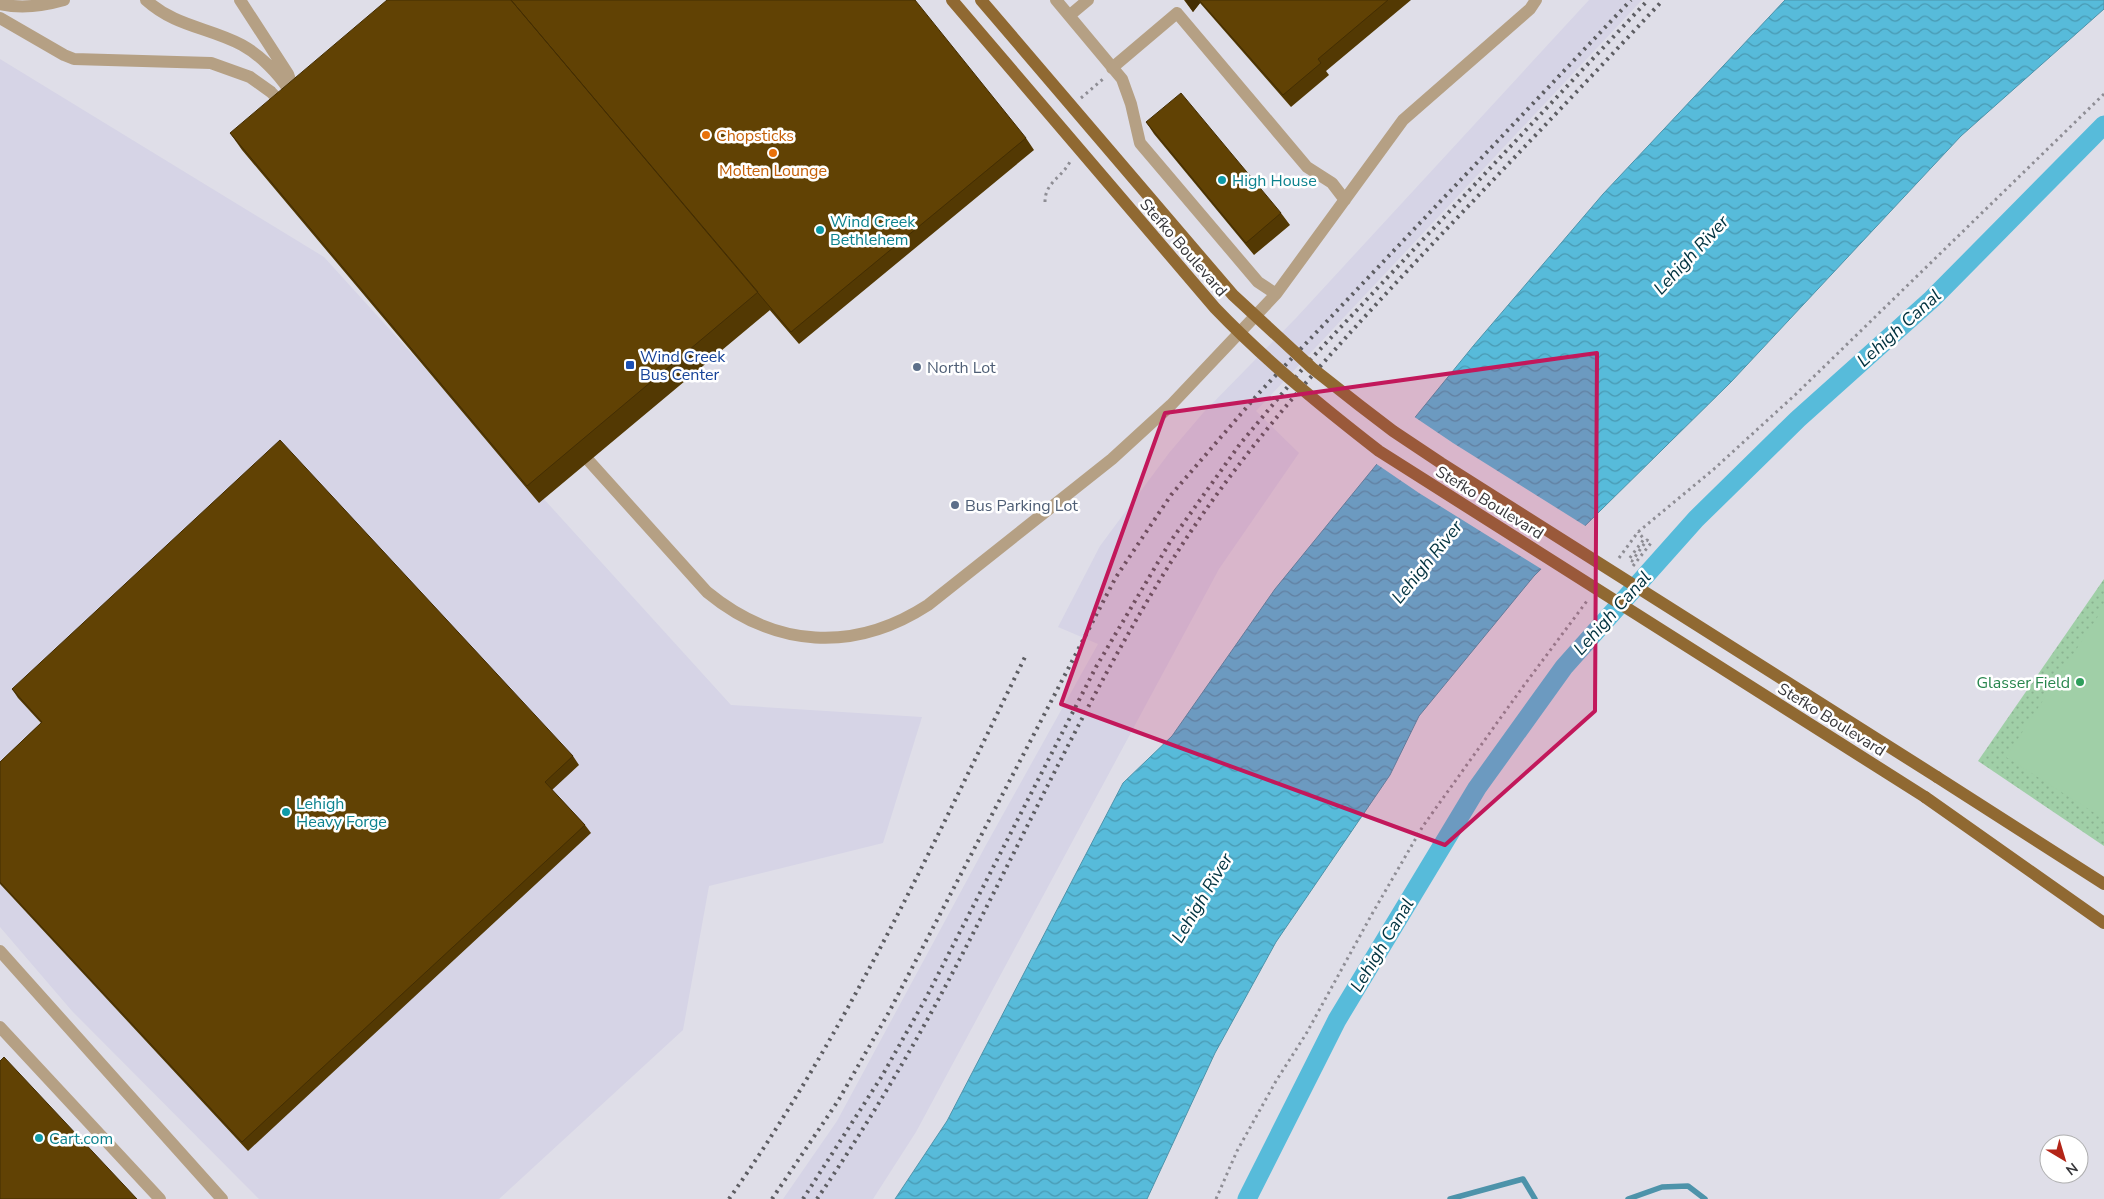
<svg xmlns="http://www.w3.org/2000/svg" width="2104" height="1199" font-family="'Nunito Sans',sans-serif">
<style>
.built{fill:#d6d4e6}
.park{fill:url(#park-dots)}
.pitch{fill:#a0cfa7}
.water{fill:url(#water-waves);stroke:#4d93aa}
.pier{fill:#dfdee8}
.lines{fill:none;stroke-linecap:round;stroke-linejoin:round}
.stream{stroke:#4d93aa;stroke-width:5.5}
.canal{stroke:#57bbda;stroke-width:19}
.path{stroke:#8e8d94;stroke-width:3;stroke-dasharray:2.5 4;stroke-linecap:butt}
.minor{stroke:#b5a084;stroke-width:12}
.major{stroke:#906932;stroke-width:12}
.rail{stroke:#5d5d62;stroke-width:4;stroke-dasharray:2.5 5;stroke-linecap:butt}
.major-bridge{stroke:#906932;stroke-width:12}
.wall{fill:#533903}
.shaded-wall{fill:#442e03}
.building{fill:#614204;stroke:#442e03}
.marked{fill:#c2185b;fill-opacity:0.2;stroke:#c2185b;stroke-width:4;stroke-linejoin:round}
.food-dot{fill:#e8710a;stroke:#fff;stroke-width:2}
.culture-dot{fill:#0f9aa8;stroke:#fff;stroke-width:2}
.transit-dot{fill:#1a4fb4;stroke:#fff;stroke-width:2}
.service-dot{fill:#5c6f8a;stroke:#fff;stroke-width:2}
.leisure-dot{fill:#2e9e5b;stroke:#fff;stroke-width:2}
.labels{text-anchor:middle;stroke-width:5;stroke-linejoin:round;paint-order:stroke}
.food-label{font-size:16px;fill:#c56008;stroke:#fff;text-anchor:start}
.culture-label{font-size:16px;fill:#0d838f;stroke:#fff;text-anchor:start}
.street-label{font-size:16px;fill:#36363a;stroke:#fff}
.transit-label{font-size:16px;fill:#164399;stroke:#fff;text-anchor:start}
.service-label{font-size:16px;fill:#4e5e75;stroke:#fff;text-anchor:start}
.leisure-label{font-size:16px;fill:#27864d;stroke:#fff;text-anchor:end}
.water-label{font-size:18px;font-style:italic;fill:#01323f;stroke:#fff}
</style>
<defs>
<pattern id="park-dots" width="8" height="8" patternUnits="userSpaceOnUse" patternTransform="scale(1.25)"><rect width="8" height="8" fill="#a0cfa7"/><path d="M2 2h.1M6 6h.1" fill="none" stroke="#8ab290" stroke-width="1.8" stroke-linecap="round"/></pattern>
<pattern id="water-waves" width="16" height="10" patternUnits="userSpaceOnUse" patternTransform="scale(1.25)"><rect width="16" height="10" fill="#57bbda"/><path d="M0 5q4-4 8 0t8 0" fill="none" stroke="#4999b2"/></pattern>
</defs>
<rect width="100%" height="100%" fill="#dfdee8"/>
<path class="built" d="M1589,0H1642L1256,411L1299,453L1219,569L916,1132L873,1199H783L837,1121L986,845L1098,644L1058,627L1100,546L1169,453L1203,413L1296,318Z
M0,59L324,257L731,705L922,717L883,843L709,886L683,1030L499,1199H259L72,1011L0,927Z"/>
<path class="park" d="M2104,579V846L1978,761Z"/>
<path class="pitch" d="M2104,607V819L2006,757Z"/>
<path class="water" d="M1785,0H2104V9L1961,136L1731,382L1534,576L1419,716L1390,775L1276,942L1215,1053L1147,1199H895L947,1121L1123,783L1172,736L1275,589L1474,345L1603,194Z"/>
<path class="pier" d="M1413,416L1453,443L1587,527L1543,570L1419,493L1375,463Z"/>
<g class="lines">
<path class="stream" d="M1450,1199L1523,1179L1535,1199
M1628,1199L1662,1187L1688,1186L1705,1199"/>
<path class="canal" d="M1247,1199L1337,1020L1477,788L1564,667L1696,519L1798,419L1932,299L2104,125"/>
<path class="path" d="M1081,98L1103,79
M1045,202C1045,182 1062,178 1071,160
M1619,558L1638,532L1714,469L1796,394L2104,94
M1633,566L1651,543L1647,540L1632,561L1629,559L1644,539L1638,532
M1216,1199L1237,1151L1276,1081L1306,1034L1372,914L1423,826L1522,688L1587,601"/>
<path class="minor" d="M146,0C176,27 208,27 242,45C260,55 278,73 289,90
M240,0L288,74L296,98
M1056,0L1122,79L1131,104L1140,143L1258,282L1276,294
M0,4C22,9 43,6 64,0
M1070,15L1088,0
M0,18L64,55L74,59L211,63L250,77L271,92L285,107
M1112,68L1177,13L1307,167L1332,183L1345,200
M589,461L707,592C775,648 854,653 928,605L1112,459L1171,405L1276,294L1403,120L1530,9L1536,0
M0,951L222,1199
M0,1027L160,1199"/>
<path class="major" d="M1937,777L2104,884
M1925,797L2104,923"/>
<path class="rail" d="M729,1199C848,1030 934,842 1025,657
M772,1199L838,1101L889,1012L1116,577L1171,495L1259,393L1631,0
M803,1199L882,1076L926,998L1096,667L1170,542L1240,444L1310,360L1648,0
M817,1199C860,1136 900,1070 937,1002C1018,852 1086,695 1178,551C1252,436 1346,336 1439,237C1514,158 1589,79 1663,0"/>
<path class="major-bridge" d="M952,0L1215,308C1266,361 1321,406 1379,451L1925,797
M981,0L1233,295L1312,368L1359,405L1393,431L1441,463L1937,777"/>
</g>
<path class="wall" d="M1184,0H1411L1326,71L1329,75L1291,107L1200,3L1193,12Z
M1146,122L1281,213L1290,225L1254,255L1154,134Z
M230,133L1026,138L1034,150L799,344L768,308L770,310L539,503L242,150Z
M12,689L573,756L579,765L552,790L585,825L591,833L248,1151L0,884V762L41,723L18,698Z"/>
<path class="shaded-wall" d="M1185,0H1198L1200,3L1193,12Z"/>
<path class="building" d="M387,0H511L758,292L527,486L230,133Z
M511,0H915L1026,138L791,332Z
M1199,0H1388L1318,59L1321,63L1283,95Z
M1181,93L1281,213L1246,243L1146,122Z
M280,440L573,756L545,782L585,825L242,1142L0,882V762L42,722L12,689Z
M4,1057L137,1199H0V1061Z"/>
<path class="marked" d="M1597,353L1595,711L1445,845L1061,704L1165,413Z"/>
<g class="food-dot">
<circle cx="706" cy="135" r="5"/>
<circle cx="773" cy="153" r="5"/>
</g>
<g class="culture-dot">
<circle cx="1222" cy="180" r="5"/>
<circle cx="820" cy="230" r="5"/>
<circle cx="286" cy="812" r="5"/>
<circle cx="39" cy="1138" r="5"/>
</g>
<rect class="transit-dot" x="625" y="360" width="10" height="10" rx="2.5"/>
<g class="service-dot">
<circle cx="917" cy="367" r="5"/>
<circle cx="955" cy="505" r="5"/>
</g>
<circle class="leisure-dot" cx="2080" cy="682" r="5"/>
<g class="labels">
<g class="food-label">
<text x="716" y="141">Chopsticks</text>
<text x="773" y="176" text-anchor="middle">Molten Lounge</text>
</g>
<g class="culture-label">
<text x="1232" y="186">High House</text>
<text x="830" y="227">Wind Creek<tspan x="830" dy="18">Bethlehem</tspan></text>
<text x="296" y="809">Lehigh<tspan x="296" dy="18">Heavy Forge</tspan></text>
<text x="49" y="1144">Cart.com</text>
</g>
<g class="street-label">
<text transform="translate(1184 247) rotate(49)" y="6">Stefko Boulevard</text>
<text transform="translate(1490 502) rotate(32)" y="6">Stefko Boulevard</text>
<text transform="translate(1832 719) rotate(32)" y="6">Stefko Boulevard</text>
</g>
<g class="transit-label">
<text x="640" y="362">Wind Creek<tspan x="640" dy="18">Bus Center</tspan></text>
</g>
<g class="service-label">
<text x="927" y="373">North Lot</text>
<text x="965" y="511">Bus Parking Lot</text>
</g>
<g class="leisure-label">
<text x="2070" y="688">Glasser Field</text>
</g>
<g class="water-label">
<text transform="translate(1691 255) rotate(-47)" y="6">Lehigh River</text>
<text transform="translate(1899 328) rotate(-42)" y="6">Lehigh Canal</text>
<text transform="translate(1427 562) rotate(-51)" y="6">Lehigh River</text>
<text transform="translate(1612 613) rotate(-48)" y="6">Lehigh Canal</text>
<text transform="translate(1202 898) rotate(-59)" y="6">Lehigh River</text>
<text transform="translate(1382 945) rotate(-59)" y="6">Lehigh Canal</text>
</g>
</g>
<g transform="translate(2064 1159) rotate(142)"><circle r="24" fill="#ffffff" stroke="#afafb0"/>
<path d="M0-4L9 19L0 12L-9 19Z" fill="#b32518"/>
<text y="-8" font-size="14" font-weight="bold" text-anchor="middle" fill="#36363a">N</text>
</g>
</svg>
